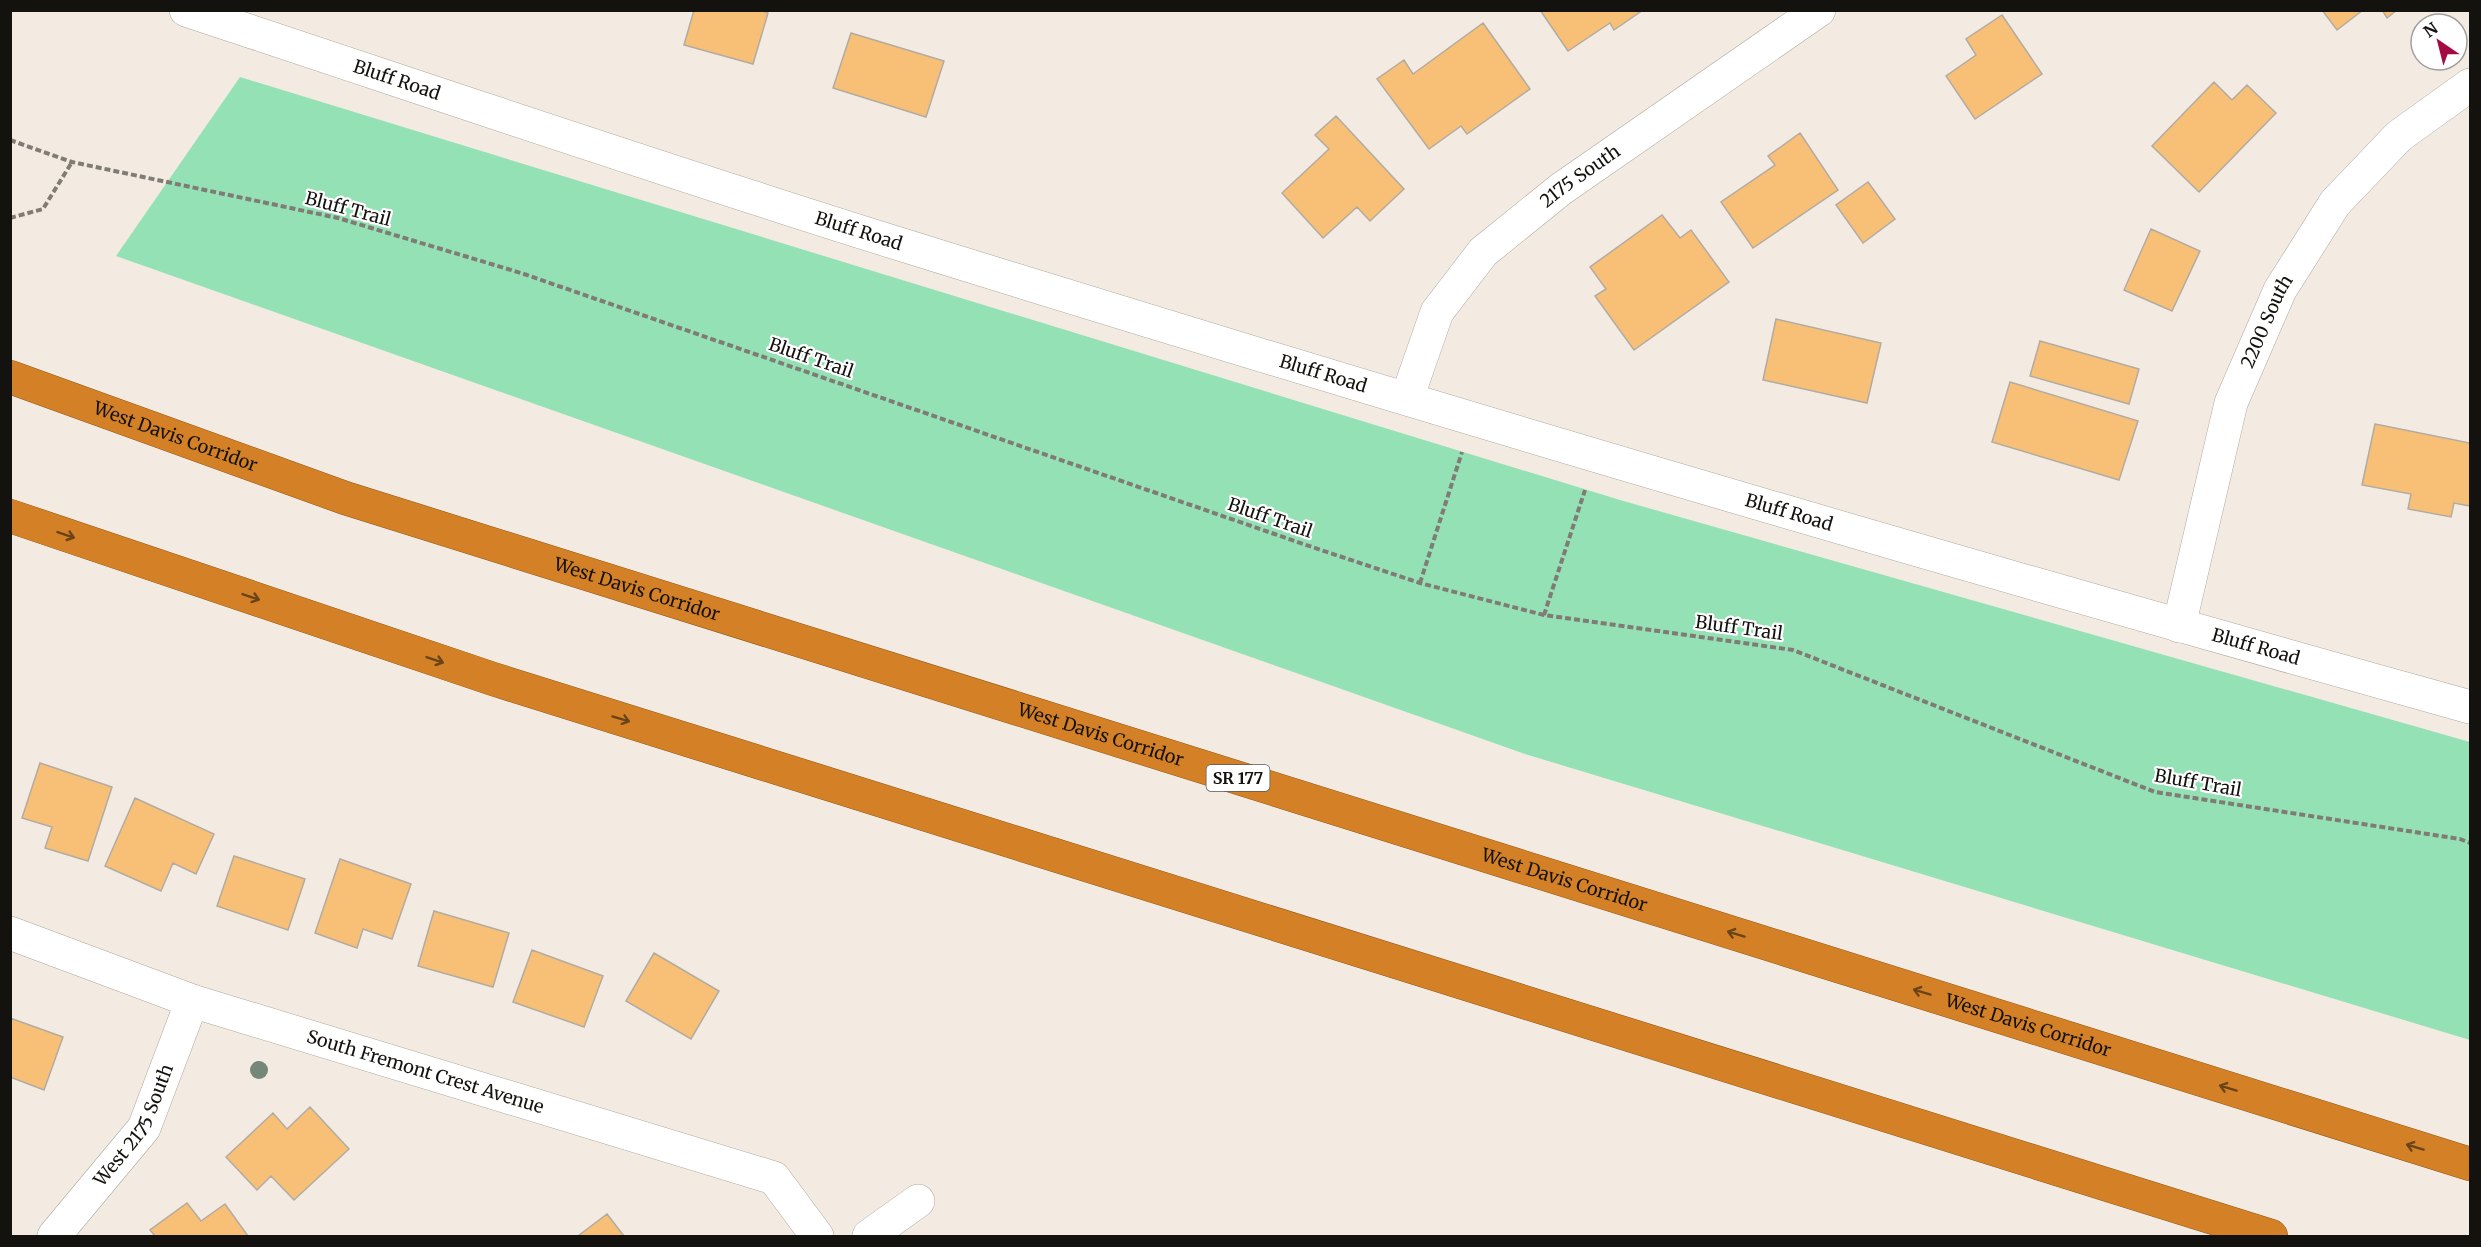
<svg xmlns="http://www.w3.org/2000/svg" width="2481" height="1247" font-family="Merriweather,serif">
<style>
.green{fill:#94e1b5}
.building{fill:#f7c076;stroke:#b2aba2;stroke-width:1.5}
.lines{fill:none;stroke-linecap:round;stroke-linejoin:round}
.street-casing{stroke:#afa89f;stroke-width:34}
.secondary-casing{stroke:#afa89f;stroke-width:34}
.highway-casing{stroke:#915a1e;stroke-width:34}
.path{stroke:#807b75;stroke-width:4;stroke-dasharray:6 3;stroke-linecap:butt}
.street{stroke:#fff;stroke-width:33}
.secondary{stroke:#fff;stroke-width:33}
.highway{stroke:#d48026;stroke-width:33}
.tree{fill:#748778}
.oneway{stroke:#6a4419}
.labels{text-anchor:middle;stroke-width:4.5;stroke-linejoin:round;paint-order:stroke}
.shield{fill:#fff;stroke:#5a5957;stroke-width:1.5}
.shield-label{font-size:16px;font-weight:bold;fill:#14120f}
.street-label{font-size:18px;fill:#14120f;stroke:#fff}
</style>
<rect width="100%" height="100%" fill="#f3ebe2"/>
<path class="green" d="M240,77L1620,500L2470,742V1040L1525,754L116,256Z"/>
<path class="building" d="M694,10H759L768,13L753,64L684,45Z
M1540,10H1643L1614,30L1610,23L1568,51Z
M2322,10H2363L2337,30Z
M2382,10H2397L2387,18Z
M2002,15L2042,74L1975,119L1946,76L1976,55L1966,39Z
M1483,23L1530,89L1467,134L1461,126L1429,149L1377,79L1404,60L1413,74Z
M851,33L944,61L926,117L833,88Z
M2214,82L2232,100L2247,85L2276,113L2199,192L2152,146Z
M1336,116L1404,189L1370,221L1357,207L1323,238L1282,193L1329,149L1315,135Z
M1800,133L1838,190L1753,248L1721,202L1775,165L1768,156Z
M1868,182L1895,219L1863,243L1836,205Z
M1662,215L1680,238L1691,230L1729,282L1634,350L1595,296L1606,289L1590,267Z
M2151,229L2200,251L2172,311L2124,290Z
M1776,319L1881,343L1867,403L1763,380Z
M2040,341L2139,369L2129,404L2030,376Z
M2010,382L2138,421L2119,480L1992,442Z
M2375,424L2470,443V506L2454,503L2451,517L2408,509L2411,494L2362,485Z
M40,763L112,787L88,861L45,848L52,827L22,818Z
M135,798L214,834L196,874L173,863L161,891L105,866Z
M234,856L305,879L288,930L217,906Z
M340,859L411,884L392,939L363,929L357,948L315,933Z
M434,911L509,933L493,987L418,966Z
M532,950L603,976L584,1027L513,1002Z
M654,953L719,991L691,1039L626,1001Z
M10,1018L63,1037L44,1090L10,1077Z
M310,1107L349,1149L294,1200L271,1176L257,1190L226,1157L273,1113L287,1129Z
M187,1203L201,1221L225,1204L248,1236H155L150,1230Z
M607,1214L624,1236H578Z"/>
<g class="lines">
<defs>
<g id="street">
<path id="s1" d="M1407,398L1437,312L1483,252L1561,189L1819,10"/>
<path id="s2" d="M2179,626L2231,403L2280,290L2335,203L2399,136L2470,85"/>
<path id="s3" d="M10,933L192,1001L774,1178L817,1236"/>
<path id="s4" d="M54,1236L144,1128L192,1001"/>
<path d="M869,1236L918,1201"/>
</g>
<g id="secondary">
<path id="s5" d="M186,10C422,88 656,168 893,242C1417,405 1942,560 2470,707"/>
</g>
<g id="highway">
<path id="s6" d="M10,377L345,498L2470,1164"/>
<path d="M10,516L493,679L2271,1236"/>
</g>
</defs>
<use href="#street" class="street-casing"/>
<use href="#secondary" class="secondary-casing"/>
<use href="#highway" class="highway-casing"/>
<path class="path" d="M10,140L72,162L338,218L521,273L1312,547L1420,583L1544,615L1793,650L2155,792L2460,839L2470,843
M10,218L43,209L72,162
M1420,583L1462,452
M1544,615L1585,490"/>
<use href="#street" class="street"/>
<use href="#secondary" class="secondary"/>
<use href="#highway" class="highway"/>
</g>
<circle class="tree" cx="259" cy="1070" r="9"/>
<defs><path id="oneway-shaft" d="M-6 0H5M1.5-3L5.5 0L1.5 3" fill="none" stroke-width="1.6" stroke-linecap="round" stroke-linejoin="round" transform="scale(1.5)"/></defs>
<g class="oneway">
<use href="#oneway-shaft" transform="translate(66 535) rotate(19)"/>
<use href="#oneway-shaft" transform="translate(251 597) rotate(19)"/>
<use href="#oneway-shaft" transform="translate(435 660) rotate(19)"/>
<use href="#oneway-shaft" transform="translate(621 719) rotate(17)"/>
<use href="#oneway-shaft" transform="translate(1736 934) rotate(-163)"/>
<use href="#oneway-shaft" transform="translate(1922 992) rotate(-163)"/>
<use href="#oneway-shaft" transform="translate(2228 1088) rotate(-163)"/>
<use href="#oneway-shaft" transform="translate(2415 1147) rotate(-163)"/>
</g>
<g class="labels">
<rect class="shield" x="1206.5" y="765" width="63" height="26" rx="4.5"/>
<g class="shield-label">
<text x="1238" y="784">SR 177</text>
</g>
<g class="street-label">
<text dy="6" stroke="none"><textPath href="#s5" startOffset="222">Bluff Road</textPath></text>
<text dy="6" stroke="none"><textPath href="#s1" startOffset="290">2175 South</textPath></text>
<text transform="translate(348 209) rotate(15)" y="6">Bluff Trail</text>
<text dy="6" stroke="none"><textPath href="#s5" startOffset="708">Bluff Road</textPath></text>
<text dy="6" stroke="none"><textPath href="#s2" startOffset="318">2200 South</textPath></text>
<text transform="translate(811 358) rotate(19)" y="6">Bluff Trail</text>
<text dy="6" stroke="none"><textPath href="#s5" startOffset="1194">Bluff Road</textPath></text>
<text dy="6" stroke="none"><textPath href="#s6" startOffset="176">West Davis Corridor</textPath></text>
<text dy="6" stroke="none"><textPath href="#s5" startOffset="1680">Bluff Road</textPath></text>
<text transform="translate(1270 518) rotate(19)" y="6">Bluff Trail</text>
<text dy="6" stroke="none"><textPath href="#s6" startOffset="662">West Davis Corridor</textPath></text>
<text transform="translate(1739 628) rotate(8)" y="6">Bluff Trail</text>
<text dy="6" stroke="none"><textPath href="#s5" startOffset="2166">Bluff Road</textPath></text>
<text dy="6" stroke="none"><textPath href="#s6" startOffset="1148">West Davis Corridor</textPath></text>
<text transform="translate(2198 783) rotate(10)" y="6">Bluff Trail</text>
<text dy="6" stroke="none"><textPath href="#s6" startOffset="1634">West Davis Corridor</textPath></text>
<text dy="6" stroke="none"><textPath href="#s6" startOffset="2120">West Davis Corridor</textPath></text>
<text dy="6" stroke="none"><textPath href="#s3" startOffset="438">South Fremont Crest Avenue</textPath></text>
<text dy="6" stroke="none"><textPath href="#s4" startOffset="138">West 2175 South</textPath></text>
</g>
</g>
<rect width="2481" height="1247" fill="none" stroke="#14120f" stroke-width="24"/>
<g transform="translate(2439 42) rotate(325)"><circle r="28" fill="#ffffff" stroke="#a1a09f" stroke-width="1.5"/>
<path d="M0-4.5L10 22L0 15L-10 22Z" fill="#a40b45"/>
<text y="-9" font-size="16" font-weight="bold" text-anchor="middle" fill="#14120f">N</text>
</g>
</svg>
